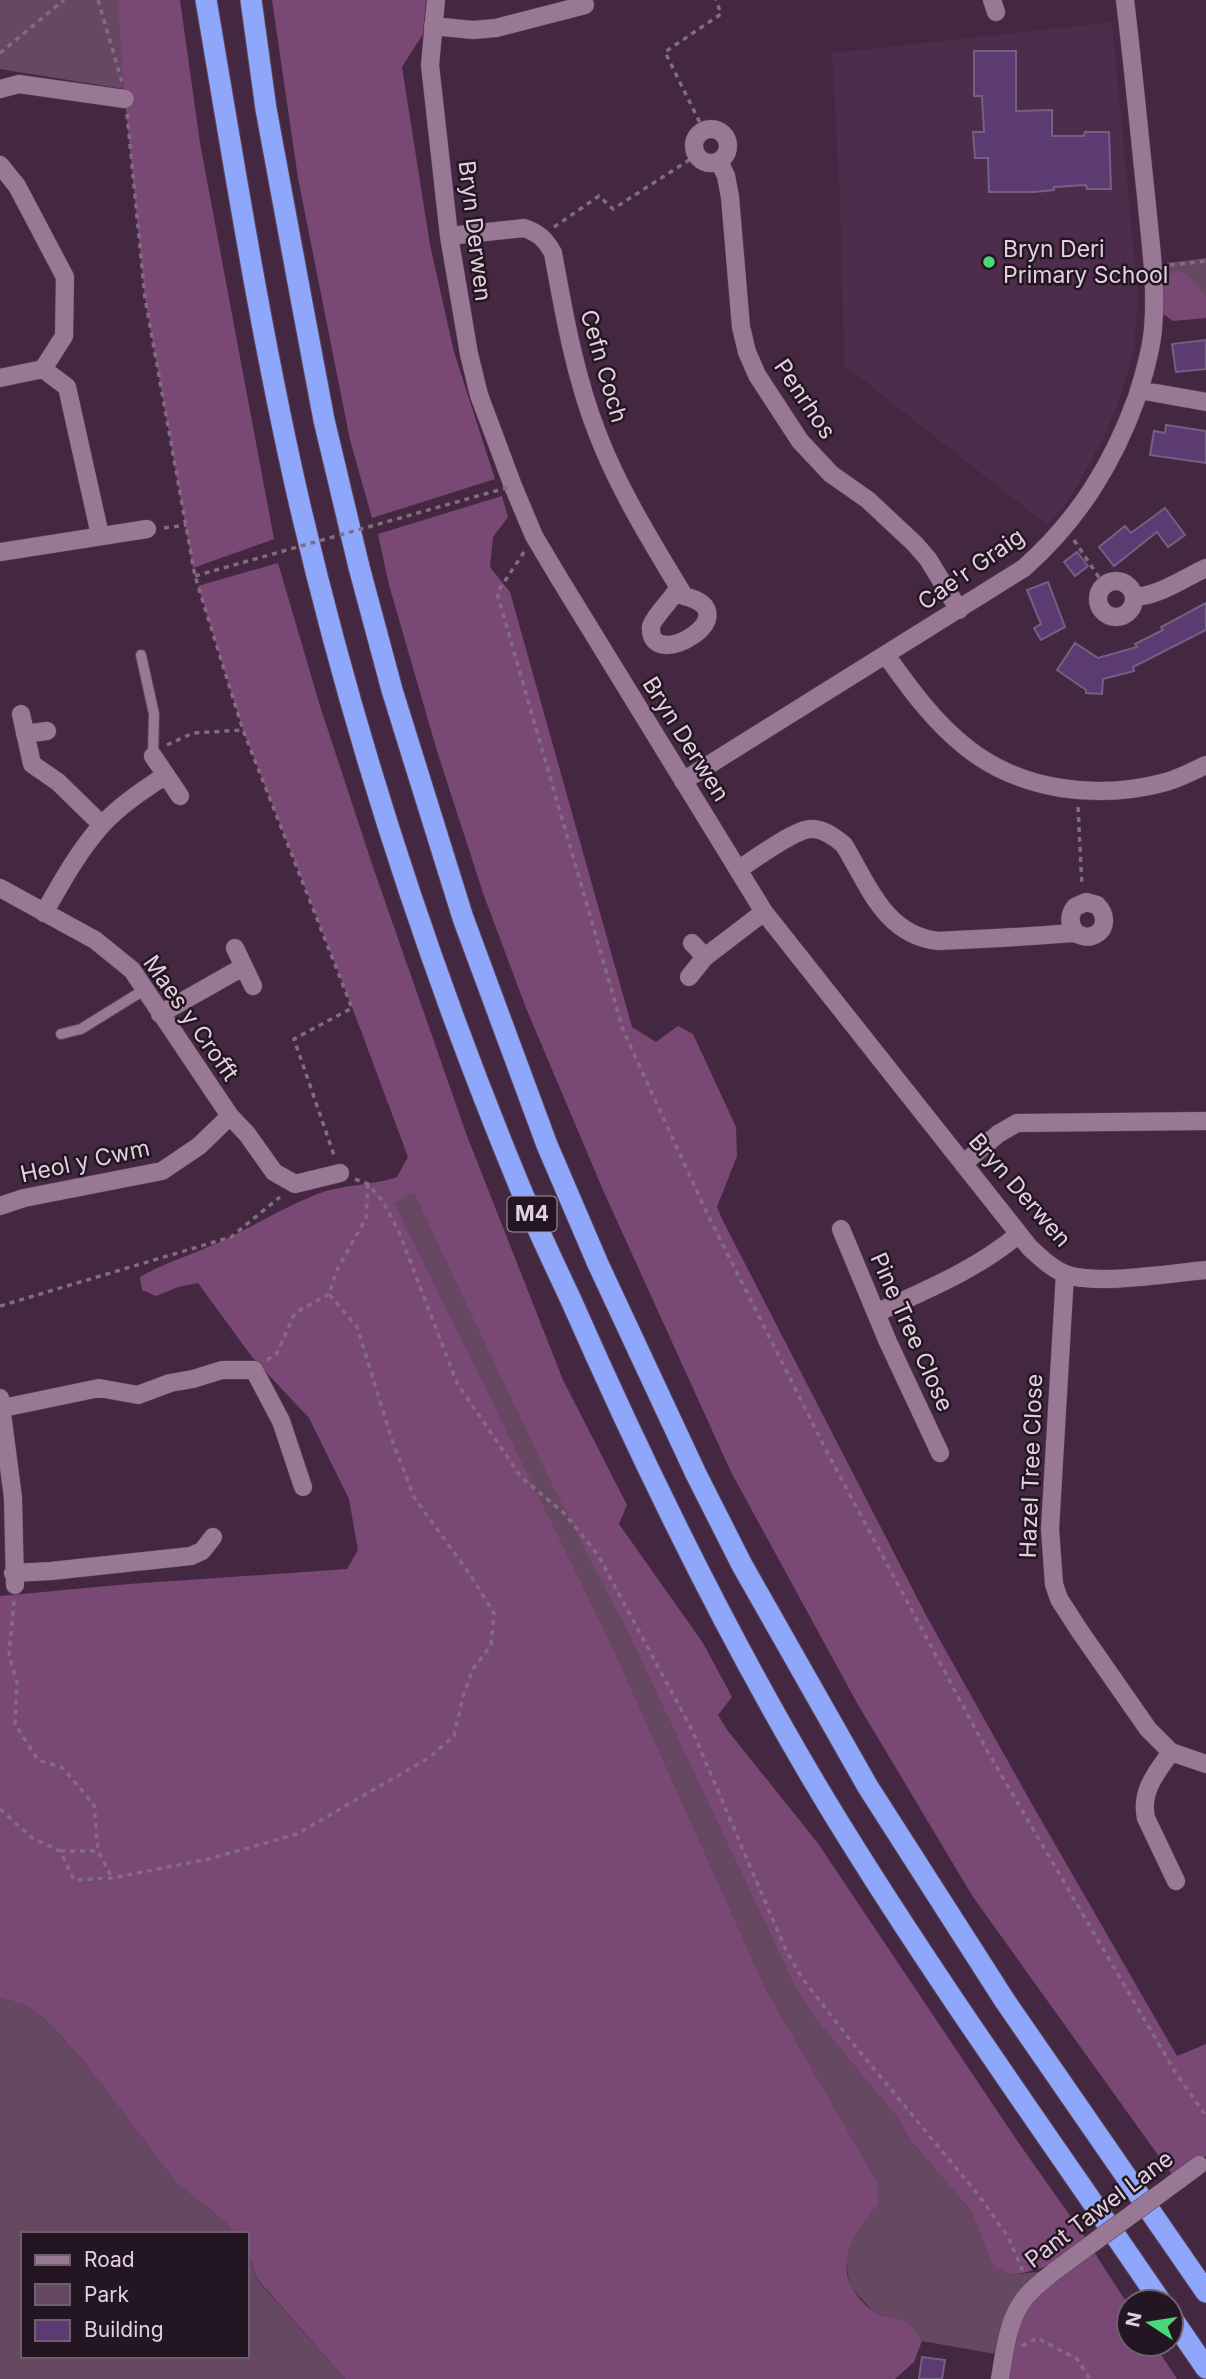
<svg xmlns="http://www.w3.org/2000/svg" width="1206" height="2379" font-family="Inter,sans-serif">
<style>
.built{fill:#4e2c4b}
.green{fill:#674863}
.forest{fill:#7a4875}
.building{fill:#5b3b71;stroke:#746083;stroke-width:2}
.lines{fill:none;stroke-linecap:round;stroke-linejoin:round}
.lane-casing{stroke:#5e455b;stroke-width:12}
.street-casing{stroke:#5e455b;stroke-width:19}
.highway-casing{stroke:#5e455b;stroke-width:23}
.path{stroke:#836b80;stroke-width:3.5;stroke-dasharray:5 5;stroke-linecap:butt}
.lane{stroke:#997895;stroke-width:10}
.street{stroke:#997895;stroke-width:18}
.highway{stroke:#8fa7fa;stroke-width:21}
.street-bridge-casing{stroke:#5e455b;stroke-width:19;stroke-linecap:butt}
.path-bridge{stroke:#836b80;stroke-width:3.5;stroke-dasharray:5 5;stroke-linecap:butt}
.street-bridge{stroke:#997895;stroke-width:18}
.poi-dot{fill:#49d778;stroke:#231622;stroke-width:2.5}
.labels{text-anchor:middle;stroke-width:5;stroke-linejoin:round;paint-order:stroke}
.shield{fill:#231622;stroke:#a998a6;stroke-width:2}
.shield-label{font-size:21px;font-weight:bold;fill:#e2d0df}
.street-label{font-size:23px;fill:#e2d0df;stroke:#231622}
.poi-label{font-size:23px;fill:#e2d0df;stroke:#231622;text-anchor:start}
</style>
<rect width="100%" height="100%" fill="#442841"/>
<path class="built" d="M1112,22L1138,297L1134,352L1116,409L1104,436L1078,484L1063,507L1047,525L844,365L840,202L832,53Z"/>
<path class="green" d="M0,0H120L124,89L0,69Z
M1206,258V310L1170,315L1167,263Z
M414,1193L626,1629L794,1985L814,2017L895,2115L914,2145L971,2211L992,2265L1008,2275L1056,2270L1001,2355L922,2341L908,2324L874,2312L850,2287L846,2262L851,2241L863,2221L878,2205V2183L766,1989L609,1639L393,1203Z
M0,1998L28,2006L51,2025L85,2063L178,2185L226,2222L235,2234H23V2356H247V2250L258,2281L345,2379H0Z"/>
<path class="forest" d="M118,0H180L200,143L274,539L193,568L145,298L124,89Z
M272,0H426L423,34L402,67L430,245L454,352L495,479L372,518L350,440L298,178Z
M1176,271L1186,274L1206,296V318L1173,321L1162,313L1160,295L1163,280Z
M502,496L508,517L493,537L490,567L510,592L632,1027L656,1042L678,1026L693,1034L736,1127L737,1156L717,1207L722,1219L927,1617L1033,1806L1177,2056L1206,2044V2156L1173,2176L973,1897L857,1703L731,1472L603,1190L526,1008L483,893L437,751L389,585L378,534Z
M278,563L320,706L373,867L467,1136L563,1380L627,1505L619,1524L703,1643L732,1697L718,1715L728,1731L817,1842L1016,2139L1085,2237L1072,2249H1092L1129,2306V2344H1154L1177,2379H1000L1012,2323L1066,2261L1023,2273L1008,2275L992,2265L971,2211L914,2145L895,2115L814,2017L794,1985L626,1629L552,1484L414,1193L394,1203L609,1639L766,1989L878,2183V2205C846,2239 829,2278 873,2311C883,2318 898,2317 908,2324C914,2328 918,2336 922,2341L914,2362L895,2379H345L258,2280L247,2250V2234H235L226,2222L178,2185L85,2063L51,2025L28,2006L0,1998V1596L129,1584L347,1569L358,1550L349,1499L309,1418L252,1357L198,1283L178,1287L156,1296L142,1290L140,1277C166,1262 189,1256 215,1244C249,1229 282,1208 317,1194C343,1184 371,1186 397,1177L408,1157L354,1012L243,730L198,586Z"/>
<path class="building" d="M974,51H1016V111L1052,110V136H1084L1085,132H1109L1111,189H1087L1086,185L1054,187V190L1034,192H989L988,158H975L973,132H984L982,96H974Z
M1206,340V369L1176,372L1172,344Z
M1166,425L1206,431V463L1150,455L1154,431L1165,433Z
M1165,508L1185,535L1168,547L1157,532L1114,566L1099,547L1125,526L1131,533Z
M1077,552L1088,566L1075,576L1064,562Z
M1048,582L1065,627L1041,640L1034,628L1041,624L1027,590Z
M1206,603V630L1133,667L1134,671L1103,679L1102,694L1086,693V690L1057,670L1075,643L1098,658L1137,647L1135,644L1163,630L1161,627Z
M922,2357L945,2360L942,2379H919Z"/>
<g class="lines">
<defs>
<path id="lane" d="M141,655L154,714L153,756
M61,1034L81,1029L144,990"/>
<path id="street" d="M436,0L430,65L449,236L469,354L479,395L513,486L534,536L559,578L764,912L1030,1248C1041,1258 1051,1268 1065,1274C1096,1286 1171,1273 1206,1270
M992,0L996,12
M433,26L473,30L496,28L585,5
M0,89L19,84L125,99
M694 146a17 17 0 1 1 34 0a17 17 0 1 1-34 0Z
M719,161L726,176L730,197L741,327L747,352L757,375L800,441L831,474L868,500L915,544L928,559L959,610
M0,165L17,186L65,277L64,336L43,369L0,378
M449,236L524,228C539,233 546,240 553,253C564,314 575,377 598,435C620,492 653,544 684,596C753,613 648,675 651,627C652,619 673,598 679,587
M43,369L67,387L100,535
M1139,390L1206,402
M0,552L147,529
M1098 599a18 18 0 1 1 36 0a18 18 0 1 1-36 0Z
M1134,597C1159,596 1184,578 1206,568
M886,655C910,689 934,722 967,748C1023,792 1100,800 1166,782C1180,778 1193,771 1206,765
M21,714L32,764L58,782L102,825
M25,734L47,731
M153,756L180,796
M683,781L1024,568C1078,520 1113,464 1137,397C1144,375 1151,352 1153,329C1157,285 1150,240 1146,196C1139,131 1133,65 1125,0
M738,870C753,860 794,830 810,829C823,828 835,837 844,845C869,886 885,935 938,941C983,939 1027,937 1071,933C1079,933 1084,939 1092,936C1107,931 1107,915 1097,905L1086,902L1075,907C1069,915 1068,924 1076,933
M0,888L95,940L132,970L230,1116
M44,913C61,883 78,852 101,826C119,806 143,790 166,775
M692,943L705,957
M235,948L253,986
M689,977L705,957L764,912
M160,1014L243,967
M963,1164L998,1134L1017,1123L1206,1121
M0,1206L24,1198L162,1171L199,1146L230,1116L247,1134L274,1172L295,1184L340,1173
M841,1229L888,1342L940,1453
M1065,1274L1050,1529L1054,1584L1059,1599L1079,1630L1148,1729L1171,1752L1206,1764
M876,1313C926,1290 976,1270 1019,1234
M0,1398L13,1498L15,1585
M3,1408L99,1388L138,1395L170,1383L193,1379L222,1370H254L281,1421L303,1487
M13,1573L51,1571L191,1556L202,1551L213,1537
M1171,1752C1157,1772 1140,1791 1146,1818L1176,1881
M1000,2379C1004,2355 1007,2326 1020,2305C1029,2290 1043,2281 1056,2270"/>
<path id="highway" d="M206,0C235,170 262,342 301,510C355,740 429,967 519,1185C535,1224 553,1262 571,1300C649,1477 735,1653 836,1818C938,1984 1052,2142 1161,2302
M251,0L266,109L301,298L324,420L359,567L392,690L463,918L547,1145L598,1264L696,1474L742,1565L868,1787L1005,2001L1206,2292
M1171,2317L1206,2368"/>
</defs>
<use href="#lane" class="lane-casing"/>
<use href="#street" class="street-casing"/>
<use href="#highway" class="highway-casing"/>
<path class="path" d="M98,0L122,82
M0,53L64,0
M127,114L145,298L195,576L243,730L352,1008L294,1039L335,1158
M704,131L665,52L721,14L716,0
M554,227L599,196L613,209L697,155
M1170,265L1206,261
M164,528L186,525
M1074,540L1104,585
M524,552L497,593L623,1030L707,1213L828,1454L985,1747L1174,2070L1206,2116
M167,745L193,733L243,730
M1078,807L1082,887
M355,1179L368,1184L382,1200L399,1232L457,1383L521,1477L564,1513L598,1555L692,1730L785,1948L802,1978L851,2041L980,2197L1008,2237L1024,2274
M0,1306L231,1237L280,1197
M267,1360L277,1353L295,1313L329,1294
M14,1601L9,1656L17,1682L15,1724L38,1760L63,1768L94,1805L98,1851L112,1878
M0,1809L32,1838L60,1851L74,1880L112,1878L209,1859L297,1834L430,1757L454,1736L463,1696L473,1669L491,1645L494,1613L471,1576L414,1497L392,1440L357,1327L329,1294L337,1270L366,1218L368,1184
M60,1851H98
M1022,2346L1037,2338L1077,2359L1090,2379"/>
<use href="#lane" class="lane"/>
<use href="#street" class="street"/>
<use href="#highway" class="highway"/>
<defs>
<path id="street-bridge" d="M1056,2270L1199,2165"/>
</defs>
<use href="#street-bridge" class="street-bridge-casing"/>
<path class="path-bridge" d="M195,576L513,486"/>
<use href="#street-bridge" class="street-bridge"/>
</g>
<circle class="poi-dot" cx="989" cy="262" r="7"/>
<g class="labels">
<rect class="shield" x="507.5" y="1196.5" width="49" height="35" rx="5"/>
<g class="shield-label">
<text x="532" y="1221">M4</text>
</g>
<g class="street-label">
<text transform="translate(475 231) rotate(83)" y="8">Bryn Derwen</text>
<text transform="translate(604 366) rotate(74)" y="8">Cefn Coch</text>
<text transform="translate(805 399) rotate(56)" y="8">Penrhos</text>
<text transform="translate(971 569) rotate(-35)" y="8">Cae'r Graig</text>
<text transform="translate(686 739) rotate(58)" y="8">Bryn Derwen</text>
<text transform="translate(191 1018) rotate(55)" y="8">Maes y Crofft</text>
<text transform="translate(85 1161) rotate(-12)" y="8">Heol y Cwm</text>
<text transform="translate(1020 1190) rotate(49)" y="8">Bryn Derwen</text>
<text transform="translate(912 1332) rotate(66)" y="8">Pine Tree Close</text>
<text transform="translate(1031 1466) rotate(-88)" y="8">Hazel Tree Close</text>
<text transform="translate(1099 2209) rotate(-37)" y="8">Pant Tawel Lane</text>
</g>
<g class="poi-label">
<text x="1003" y="257">Bryn Deri<tspan x="1003" dy="26">Primary School</tspan></text>
</g>
</g>
<rect x="21" y="2232" width="228" height="126" fill="#231622" stroke="#6f606e" stroke-width="2"/>
<rect x="35" y="2255" width="35" height="10" fill="#997895" stroke="#6f606e" stroke-width="2"/>
<text x="84" y="2267" font-size="21" fill="#e2d0df">Road</text>
<rect x="35" y="2284" width="35" height="21" fill="#674863" stroke="#6f606e" stroke-width="2"/>
<text x="84" y="2302" font-size="21" fill="#e2d0df">Park</text>
<rect x="35" y="2320" width="35" height="21" fill="#5b3b71" stroke="#6f606e" stroke-width="2"/>
<text x="84" y="2337" font-size="21" fill="#e2d0df">Building</text>
<g transform="translate(1150 2323) rotate(282)"><circle r="33" fill="#231622" stroke="#6f606e" stroke-width="2"/>
<path d="M0-5L12 26L0 18L-12 26Z" fill="#49d778"/>
<text y="-10" font-size="19" font-weight="bold" text-anchor="middle" fill="#e2d0df">N</text>
</g>
</svg>
